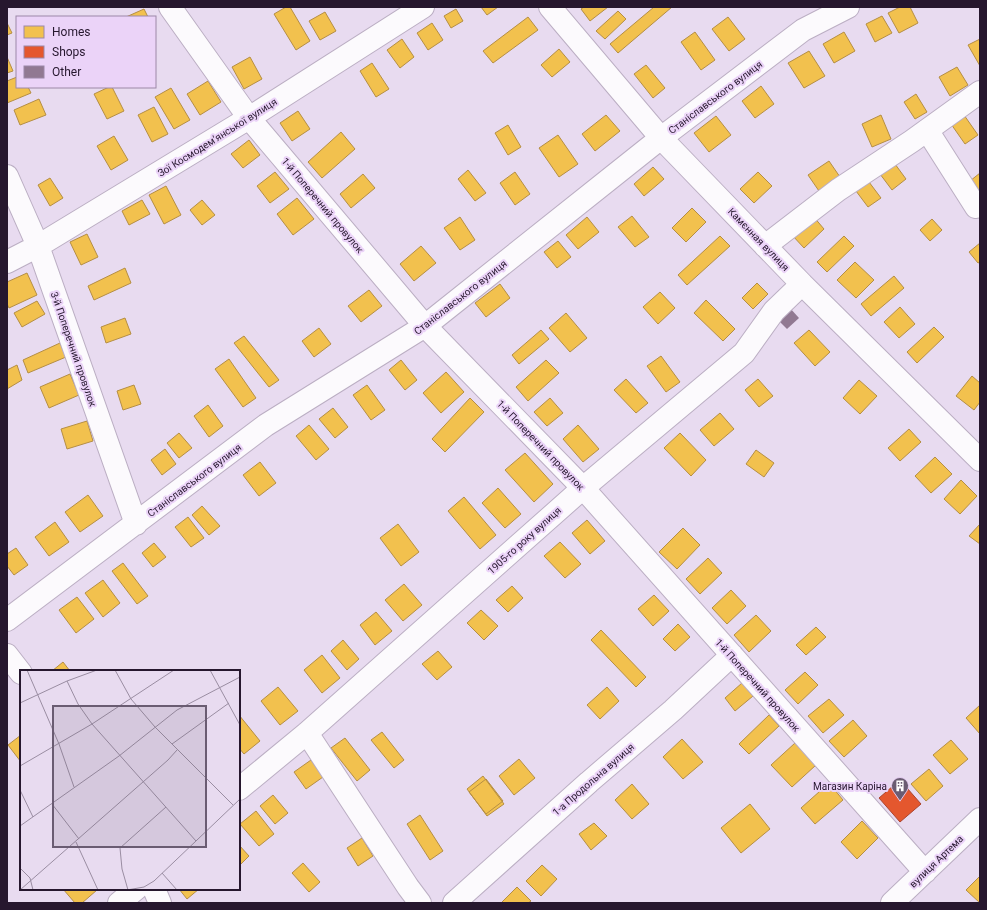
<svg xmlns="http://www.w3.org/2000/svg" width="987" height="910" font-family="Roboto,sans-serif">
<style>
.homes{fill:#f2c14e;stroke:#b58e44}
.shops{fill:#e4572e;stroke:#ab442e}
.building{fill:#917992}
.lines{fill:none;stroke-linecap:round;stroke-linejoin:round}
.minor-casing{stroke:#bbaec3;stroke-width:24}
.minor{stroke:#fcfafd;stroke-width:22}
.labels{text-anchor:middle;stroke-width:4;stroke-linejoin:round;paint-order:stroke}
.street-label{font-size:10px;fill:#26172e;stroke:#ebd3f8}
.poi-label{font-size:10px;fill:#26172e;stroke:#ebd3f8;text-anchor:end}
.inset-road{fill:none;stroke:#9a8da2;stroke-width:1}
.view{fill:#6a5c72;fill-opacity:0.15;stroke:#6a5c72;stroke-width:2}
.inset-edge{fill:none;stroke:#26172e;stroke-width:2}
</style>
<rect width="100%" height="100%" fill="#e8dbf0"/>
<path class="homes" d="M286,7H290L310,41L296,50L274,14Z
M481,7H498L487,15Z
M584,7H608L590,21L581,9Z
M654,7H672L618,53L610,44Z
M900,7H910L918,23L899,33L888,13Z
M144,9L148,17H126Z
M456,9L463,21L451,28L444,16Z
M618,11L626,19L605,39L596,31Z
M325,12L336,31L320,40L309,21Z
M882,16L892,33L875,42L866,24Z
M528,17L538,30L493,63L483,51Z
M728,17L745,39L729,51L712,29Z
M7,23L12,33L7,35Z
M432,23L443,40L428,50L417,33Z
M695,32L715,60L701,70L681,42Z
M844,32L855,51L834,63L823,44Z
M402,39L414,57L400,68L387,50Z
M980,39V66L968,45Z
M559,49L570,62L552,77L541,65Z
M809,51L825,76L804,88L788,63Z
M7,57L13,71L7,73Z
M250,57L262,79L244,89L232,67Z
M372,63L389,89L376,97L360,71Z
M646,65L665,88L653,98L634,74Z
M957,67L968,85L950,96L939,77Z
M17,77V87H28L31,93L7,103V81Z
M208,81L221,102L200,115L187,94Z
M761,86L774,104L755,118L742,101Z
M109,87H112L124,111L107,119L94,94Z
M171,88L190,120L174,129L155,97Z
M916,94L927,112L915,119L904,102Z
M39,99L46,115L20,125L14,110Z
M154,107L168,134L152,142L138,115Z
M298,111L310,129L292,141L280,123Z
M606,115L620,131L595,151L582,134Z
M881,115L891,139L872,147L862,124Z
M964,115L978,135L965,144L951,124Z
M716,116L731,135L709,152L694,133Z
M508,125L521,147L508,155L495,133Z
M341,132L355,149L322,178L308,162Z
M558,135L578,164L559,177L539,148Z
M114,136L128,160L111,170L97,146Z
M249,140L260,155L243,168L231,154Z
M829,161L840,177L819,191L808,175Z
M895,164L906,179L892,190L880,174Z
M653,167L664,179L644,196L634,184Z
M468,170L486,193L475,201L458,179Z
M275,172L289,189L270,203L257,186Z
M515,172L530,194L515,205L500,183Z
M758,172L772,186L754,203L740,189Z
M980,173V194L970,181Z
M363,174L375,188L351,208L340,194Z
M50,178L63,198L50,206L38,185Z
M869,182L881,198L868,207L856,191Z
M166,186L181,215L164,224L149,195Z
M297,198L314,219L293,235L277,214Z
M142,200L150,214L129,225L122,211Z
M202,200L215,215L202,225L190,210Z
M692,208L706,222L686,242L672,228Z
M632,216L649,237L635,247L618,227Z
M813,216L824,229L804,248L792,235Z
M460,217L475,240L460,250L444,228Z
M587,217L599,232L578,249L566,235Z
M932,219L942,230L930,241L920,230Z
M87,234L98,257L81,265L70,242Z
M720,236L730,246L687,285L678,275Z
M844,236L854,246L827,272L817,262Z
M558,241L571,257L557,268L544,252Z
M980,243V262L978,263L969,252Z
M421,246L436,263L414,281L400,264Z
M855,262L874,280L856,298L837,280Z
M125,268L131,283L94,300L88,286Z
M27,273L37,295L9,308L7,304V282Z
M894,276L904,288L871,316L861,304Z
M757,283L768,294L753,309L742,298Z
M500,284L510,298L486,317L475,303Z
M369,290L382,306L361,322L348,306Z
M660,292L675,308L658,324L643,307Z
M706,300L735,329L723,341L694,313Z
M37,301L45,314L22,327L14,313Z
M900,307L915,324L899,338L884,322Z
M566,313L587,338L570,352L549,328Z
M125,318L131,334L106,343L101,327Z
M934,327L944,337L917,363L907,352Z
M319,328L331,344L314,357L302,341Z
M541,330L549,339L519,364L512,355Z
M809,330L830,352L815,366L794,343Z
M244,336L279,380L269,387L234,343Z
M60,343L66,357L28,373L23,360Z
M661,356L680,382L666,392L647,366Z
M229,359L256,398L243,407L215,369Z
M401,360L417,380L405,390L389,370Z
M546,360L559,373L528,401L516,387Z
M17,365L22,380L7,389V370Z
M446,372L464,392L441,413L423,393Z
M70,374L79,395L49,408L40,387Z
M972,376L980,383V402L974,410L956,396Z
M626,379L648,403L636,413L614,390Z
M758,379L773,396L759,407L745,390Z
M859,380L877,396L860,414L843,398Z
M134,385L141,404L123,410L117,391Z
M367,385L385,410L371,420L353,395Z
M470,398L484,412L445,452L432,439Z
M550,398L563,413L547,426L534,412Z
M208,405L223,426L209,437L194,416Z
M333,408L348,427L335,438L319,419Z
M720,413L734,429L714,446L700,430Z
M87,421L93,441L67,449L61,429Z
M309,425L329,449L316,460L296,436Z
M578,425L599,449L583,462L563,439Z
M909,429L921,442L900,461L888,448Z
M179,433L192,448L179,458L167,443Z
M680,433L706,460L691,476L664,448Z
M165,449L176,464L162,475L151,460Z
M756,450L774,463L764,477L746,464Z
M525,453L553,484L534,502L505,470Z
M935,457L952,474L931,493L915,476Z
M260,462L276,483L259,496L243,475Z
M961,480L977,496L960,514L944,499Z
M498,488L521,514L505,528L482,503Z
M88,495L103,516L80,532L65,512Z
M464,497L496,535L480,549L448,511Z
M202,506L220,526L209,535L192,515Z
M188,517L204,538L191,547L175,527Z
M587,520L605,541L590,554L572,533Z
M55,522L69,542L49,556L35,537Z
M398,524L419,552L401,566L380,538Z
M980,524V544L969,536Z
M683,528L700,545L677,569L659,552Z
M560,542L581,564L565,578L544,556Z
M154,543L166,557L153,567L142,553Z
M16,548L28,565L14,575L7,566V554Z
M708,558L722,573L700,594L686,579Z
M123,563L148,596L137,604L112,571Z
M103,580L120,603L103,617L85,593Z
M404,584L422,605L403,621L385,600Z
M512,586L523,598L508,612L496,600Z
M731,590L746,606L727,624L712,608Z
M654,595L669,611L653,626L638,609Z
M77,597L94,619L76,633L59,610Z
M481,610L498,626L484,640L467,623Z
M376,612L392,631L375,645L360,625Z
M756,615L771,631L749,652L734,635Z
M678,624L690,637L675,651L663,639Z
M816,627L826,637L806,655L796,645Z
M601,630L646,677L636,687L591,640Z
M343,640L359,659L347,670L331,651Z
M438,651L452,667L437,680L422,664Z
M322,655L340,678L322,693L304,670Z
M63,662L70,671H52Z
M805,672L818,685L798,704L785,690Z
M742,683L753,696L735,711L725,698Z
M278,687L298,711L280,725L261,701Z
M607,687L619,701L600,719L587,705Z
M829,699L844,715L823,733L808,716Z
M980,705V734L966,718Z
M239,715L260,741L244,754L239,748Z
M769,715L779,726L749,754L739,744Z
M853,720L867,736L844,757L829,741Z
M382,732L404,760L394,768L371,740Z
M21,735V762L8,745Z
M345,738L370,770L357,781L331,748Z
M682,739L703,762L683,779L663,757Z
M951,740L968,759L950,774L933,755Z
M795,743L816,765L792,787L771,765Z
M519,759L535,778L514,795L499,776Z
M311,760L323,777L306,789L294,772Z
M929,769L943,786L926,801L911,784Z
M483,776L504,804L487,816L467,789Z
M486,779L503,801L486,814L469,792Z
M829,783L843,800L815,824L801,808Z
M632,784L649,804L632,819L615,800Z
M273,795L288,813L275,824L260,806Z
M750,804L770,829L741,853L721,828Z
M256,811L274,834L259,846L240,824Z
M420,815L443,851L430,860L407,824Z
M862,821L878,838L857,859L841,842Z
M594,823L607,836L591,850L579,834Z
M362,838L373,856L358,866L347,848Z
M239,845L249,856L239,866Z
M303,863L320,882L309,892L292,873Z
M542,865L557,879L541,896L526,881Z
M980,876V903L966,890Z
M517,887L531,901L528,903H501Z
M63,889H96L97,890L82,903H75Z
M179,889H199L187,899Z"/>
<path class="shops" d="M900,780L921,804L900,822L879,798Z"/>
<path class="building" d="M789,307L799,318L787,329L777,319Z"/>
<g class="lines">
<defs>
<path id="minor" d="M170,7L249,118L425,326L583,488L925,872
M550,7L661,138L802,284L980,460
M927,130L976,207
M7,176L38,246L136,524
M765,246L838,190L912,141L980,92
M7,262L38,246L249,118L423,7
M7,620L266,425L425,326L661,138L803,30L848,7
M7,655L21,673
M307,733L408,887L420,903
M239,789L307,733L583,488L744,353L774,311L802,284
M154,889L160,903
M119,903L136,889
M454,903L589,782L673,710L732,655
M892,903L980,819"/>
</defs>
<use href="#minor" class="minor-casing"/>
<use href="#minor" class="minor"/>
</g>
<defs>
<symbol id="building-pin" viewBox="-11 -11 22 30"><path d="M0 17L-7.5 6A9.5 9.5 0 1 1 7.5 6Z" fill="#6a5c72" stroke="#ebd3f8"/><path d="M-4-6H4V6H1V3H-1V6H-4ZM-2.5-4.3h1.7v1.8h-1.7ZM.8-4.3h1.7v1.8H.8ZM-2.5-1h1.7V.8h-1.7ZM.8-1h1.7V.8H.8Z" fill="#fff"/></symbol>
</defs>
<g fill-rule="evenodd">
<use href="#building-pin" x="890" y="776" width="20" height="27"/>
</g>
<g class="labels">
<g class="street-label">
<text transform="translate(715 97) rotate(-37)" y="4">Станіславського вулиця</text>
<text transform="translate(217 137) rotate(-32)" y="4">Зої Космодем’янської вулиця</text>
<text transform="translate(323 205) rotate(50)" y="4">1-й Поперечний провулок</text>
<text transform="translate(759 239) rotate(46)" y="4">Камєнная вулиця</text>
<text transform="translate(460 297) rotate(-38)" y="4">Станіславського вулиця</text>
<text transform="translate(74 349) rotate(71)" y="4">3-й Поперечний провулок</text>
<text transform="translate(541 445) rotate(46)" y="4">1-й Поперечний провулок</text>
<text transform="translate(194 480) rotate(-37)" y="4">Станіславського вулиця</text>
<text transform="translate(524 540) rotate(-42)" y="4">1905-го року вулиця</text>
<text transform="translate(758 685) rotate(48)" y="4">1-й Поперечний провулок</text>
<text transform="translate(593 779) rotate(-41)" y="4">1-а Продольна вулиця</text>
<text transform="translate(936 861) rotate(-44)" y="4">вулиця Артема</text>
</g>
<g class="poi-label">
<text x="887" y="790">Магазин Каріна</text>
</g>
</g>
<g transform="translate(20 670)">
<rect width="220" height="220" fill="#e8dbf0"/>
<path class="inset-road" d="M7,0L39,74L54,117M95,0L111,29L135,57L213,135M190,0L220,55M47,11L58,34L72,54L176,171M0,33L47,11L77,0M152,74L209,33M0,96L72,54L154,0M0,120L13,147M32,134L59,169M0,156L99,86L157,40L220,7M56,172L78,220M0,198L10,208L13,220M142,203L157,220M0,220L148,90L157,80M107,220L124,217L134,211L220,129M108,220L102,199L100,178L146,137"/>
<path class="view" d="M33,36H186V177H33Z"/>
<rect width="220" height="220" class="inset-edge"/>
</g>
<rect width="987" height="910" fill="none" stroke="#26172e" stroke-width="16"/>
<rect x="16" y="16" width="140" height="72" fill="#ebd3f8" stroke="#9c88a7"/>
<rect x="24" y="26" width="20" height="12" fill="#f2c14e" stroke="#9c88a7"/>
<text x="52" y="36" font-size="12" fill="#26172e">Homes</text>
<rect x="24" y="46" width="20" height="12" fill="#e4572e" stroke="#9c88a7"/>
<text x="52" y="56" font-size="12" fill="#26172e">Shops</text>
<rect x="24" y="66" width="20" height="12" fill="#917992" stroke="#9c88a7"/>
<text x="52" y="76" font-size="12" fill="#26172e">Other</text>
</svg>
